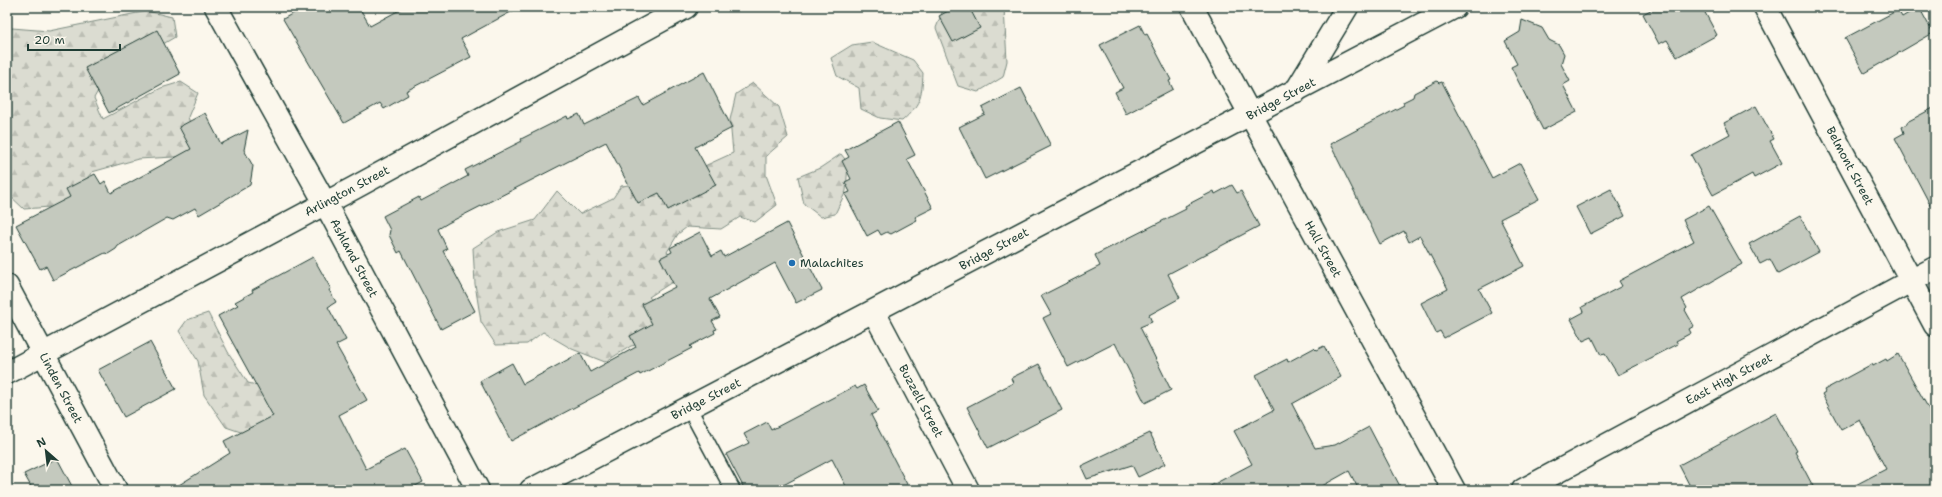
<svg xmlns="http://www.w3.org/2000/svg" width="1942" height="497" font-family="'Shantell Sans',sans-serif">
<style>
.forest{fill:url(#forest-firs);stroke:#7d8c82}
.building{fill:#c4c9be;stroke:#1f3d34}
.lines{fill:none;stroke-linecap:round;stroke-linejoin:round}
.service-casing{stroke:#1f3d34;stroke-width:17}
.minor-casing{stroke:#1f3d34;stroke-width:25}
.secondary-casing{stroke:#1f3d34;stroke-width:25}
.service{stroke:#fbf7ec;stroke-width:14}
.minor{stroke:#fbf7ec;stroke-width:22}
.secondary{stroke:#fbf7ec;stroke-width:22}
.poi-dot{fill:#1f6fb2;stroke:#fbf7ec;stroke-width:1.5}
.labels{text-anchor:middle;stroke-width:4;stroke-linejoin:round;paint-order:stroke}
.street-label{font-size:12px;fill:#1f3d34;stroke:#fbf7ec}
.poi-label{font-size:12px;fill:#1f3d34;stroke:#fbf7ec;text-anchor:start}
</style>
<defs>
<pattern id="forest-firs" width="22" height="20" patternUnits="userSpaceOnUse"><rect width="22" height="20" fill="#dbdcd1"/><path d="M5 1l3.5 6h-7zM16 11l3.5 6h-7z" fill="#bcbeb4"/></pattern>
</defs>
<rect width="100%" height="100%" fill="#fbf7ec"/>
<filter id="ink" filterUnits="userSpaceOnUse"><feTurbulence type="fractalNoise" baseFrequency=".025" numOctaves="2"/><feDisplacementMap in="SourceGraphic" scale="8" xChannelSelector="R" yChannelSelector="G"/><feConvolveMatrix kernelMatrix="1 2 1 2 8 2 1 2 1" color-interpolation-filters="sRGB"/></filter>
<g filter="url(#ink)">
<path class="forest" d="M944,7L1004,8L1007,61L1003,77L978,92L958,86L936,28Z
M147,11L172,17L175,37L151,51L102,84L94,98L103,119L161,88L181,82L198,93L188,117L191,126L192,156L138,159L92,172L76,192L95,241V259L82,251L50,207L24,209L7,193V32L12,28L49,31Z
M872,42L913,60L923,73C922,97 920,105 902,121L880,118L861,109L859,88L837,76L831,58L852,45Z
M753,83L779,107L788,137L766,156V175L777,205L755,222L740,217L721,229L687,227L678,234L667,252L683,275L649,297L662,308L667,338L631,346L605,362L572,349L543,332L527,344L496,345L481,322L475,284L473,248L498,232L535,220L557,191L580,214L613,198L621,186L645,183L698,169L733,153L730,120L736,94Z
M841,154L848,163L846,191L835,214L821,217L804,204L798,177L820,168Z
M208,313L228,352L248,383L290,393L261,439L226,427L204,395L198,361L179,331L187,320Z"/>
<path class="building" d="M304,7H359L370,26L405,7H520L461,39L471,57L406,91L408,95L384,109L380,103L344,123L283,19Z
M955,7H969L980,28L953,42L939,16Z
M1656,7H1702L1717,35L1677,57L1667,40L1659,44L1643,14Z
M1919,7L1933,33L1864,73L1845,38L1898,10L1902,17Z
M1522,20L1542,28L1549,40L1559,45L1564,54L1561,64L1570,81L1563,85L1577,112L1543,130L1511,67L1517,64L1505,41L1520,32Z
M1140,25L1145,35L1147,34L1171,80L1169,81L1173,89L1126,114L1115,92L1123,88L1100,45Z
M157,30L180,74L109,113L85,68Z
M704,72L732,128L695,147L716,185L668,210L659,193L638,203L606,142L448,223L438,229L447,249L443,251L475,311L441,329L401,251L398,253L389,235L390,230L383,216L419,197L421,201L468,176L465,170L522,141L521,139L567,116L568,119L579,114L584,125L639,98L643,105Z
M1437,81L1439,83L1442,82L1492,178L1520,163L1539,199L1500,219L1524,266L1479,289L1492,313L1444,338L1440,331L1436,333L1421,303L1448,289L1420,236L1409,242L1404,231L1380,244L1330,144L1404,105L1403,102L1413,97L1414,93Z
M1021,88L1051,146L985,179L959,127L985,114L982,108Z
M1756,106L1774,139L1770,141L1782,163L1754,178L1752,174L1713,195L1691,155L1730,134L1724,123Z
M1935,107V214L1895,138L1904,133L1902,127L1907,124V122Z
M205,113L221,144L248,130L244,150L253,166L250,185L199,215L195,208L173,220L167,218L118,246L116,249L108,254L105,253L53,280L46,266L40,269L16,225L70,197L66,189L95,174L101,184L105,181L111,193L191,149L179,127Z
M898,122L915,155L907,159L933,208L915,217L917,220L891,234L887,232L881,235L878,230L867,236L845,194L850,192L845,182L851,179L842,161L849,157L845,150Z
M1232,185L1237,193L1241,191L1259,226L1168,274L1180,298L1149,315L1152,322L1140,327L1171,390L1145,403L1115,343L1068,367L1043,318L1051,314L1041,296L1100,266L1095,255L1186,209L1185,206L1214,191L1215,194Z
M1611,189L1625,216L1590,234L1576,207Z
M1709,206L1742,264L1682,299L1687,308L1685,310L1694,326L1689,329L1691,333L1676,341L1678,344L1618,375L1605,354L1601,355L1592,337L1583,341L1571,319L1584,312L1582,307L1622,286L1619,281L1694,241L1683,220Z
M1800,216L1819,252L1778,274L1770,259L1760,264L1749,244Z
M787,223L822,290L796,303L775,263L710,299L720,317L712,321L717,329L714,330L715,333L690,346L692,348L640,375L639,373L511,441L480,381L512,363L523,384L580,353L590,372L636,347L630,336L652,324L642,304L675,287L660,258L672,252L670,248L700,232L712,256L721,251L724,257Z
M313,257L331,289L329,290L336,302L328,307L346,340L336,345L367,400L339,415L366,469L405,449L423,482L408,490H171L230,453L224,441L273,416L218,316L238,305L235,302L253,292L252,290Z
M150,342L176,389L124,417L98,370Z
M1324,346L1341,377L1292,404L1315,448L1335,445L1369,427L1402,490H1359L1349,471L1315,490H1203L1252,464L1234,431L1274,410L1256,375L1287,359L1288,362L1314,348L1316,350Z
M1898,354L1935,420V490H1846L1886,469L1860,420L1841,430L1822,394L1825,392L1824,390L1872,364L1873,366L1886,359L1887,361Z
M1039,364L1062,410L988,448L967,407L1013,383L1011,378Z
M864,385L878,411L871,415L910,490H848L832,459L774,490H745L726,454L749,443L744,434L767,422L771,430L855,386L857,389Z
M1776,413L1797,451L1795,452L1815,490H1692L1679,465Z
M1150,433L1165,464L1138,477L1132,465L1087,479L1081,466Z
M57,458L74,490H33L24,474Z"/>
<g class="lines">
<defs>
<path id="service" d="M689,408L733,490"/>
<path id="minor" d="M216,7L325,203L478,490
M1192,7L1454,490
M1765,7L1935,325
M1296,91L1347,7
M7,286L116,490
M874,312L968,490
M7,373L354,188L686,7
M1523,490L1935,268"/>
<path id="secondary" d="M531,490L1455,7"/>
</defs>
<use href="#service" class="service-casing"/>
<use href="#minor" class="minor-casing"/>
<use href="#secondary" class="secondary-casing"/>
<use href="#service" class="service"/>
<use href="#minor" class="minor"/>
<use href="#secondary" class="secondary"/>
</g>
</g>
<circle class="poi-dot" cx="792" cy="263" r="4"/>
<g class="labels">
<g class="street-label">
<text transform="translate(1281 99) rotate(-28)" y="4">Bridge Street</text>
<text transform="translate(1850 166) rotate(62)" y="4">Belmont Street</text>
<text transform="translate(347 191) rotate(-28)" y="4">Arlington Street</text>
<text transform="translate(994 249) rotate(-28)" y="4">Bridge Street</text>
<text transform="translate(1323 249) rotate(61)" y="4">Hall Street</text>
<text transform="translate(354 258) rotate(62)" y="4">Ashland Street</text>
<text transform="translate(1729 379) rotate(-28)" y="4">East High Street</text>
<text transform="translate(61 388) rotate(62)" y="4">Linden Street</text>
<text transform="translate(706 399) rotate(-27)" y="4">Bridge Street</text>
<text transform="translate(921 401) rotate(62)" y="4">Buzzell Street</text>
</g>
<g class="poi-label">
<text x="800" y="267">Malachites</text>
</g>
</g>
<rect width="1942" height="497" fill="none" stroke="#fbf7ec" stroke-width="24"/>
<rect x="12" y="12" width="1918" height="473" fill="none" stroke="#1f3d34" stroke-width="1.5" filter="url(#ink)"/>
<g transform="translate(46 451) rotate(332)" stroke="#fbf7ec" stroke-width="3" paint-order="stroke">
<path d="M0-3L7 15L0 10L-7 15Z" fill="#1f3d34"/>
<text y="-6" font-size="11" font-weight="bold" text-anchor="middle" fill="#1f3d34">N</text>
</g>
<path d="M28 44v6h92v-6" fill="none" stroke="#1f3d34" stroke-width="2"/>
<text x="34" y="44" font-size="12" fill="#1f3d34" stroke="#fbf7ec" stroke-width="3" paint-order="stroke">20 m</text>
</svg>
